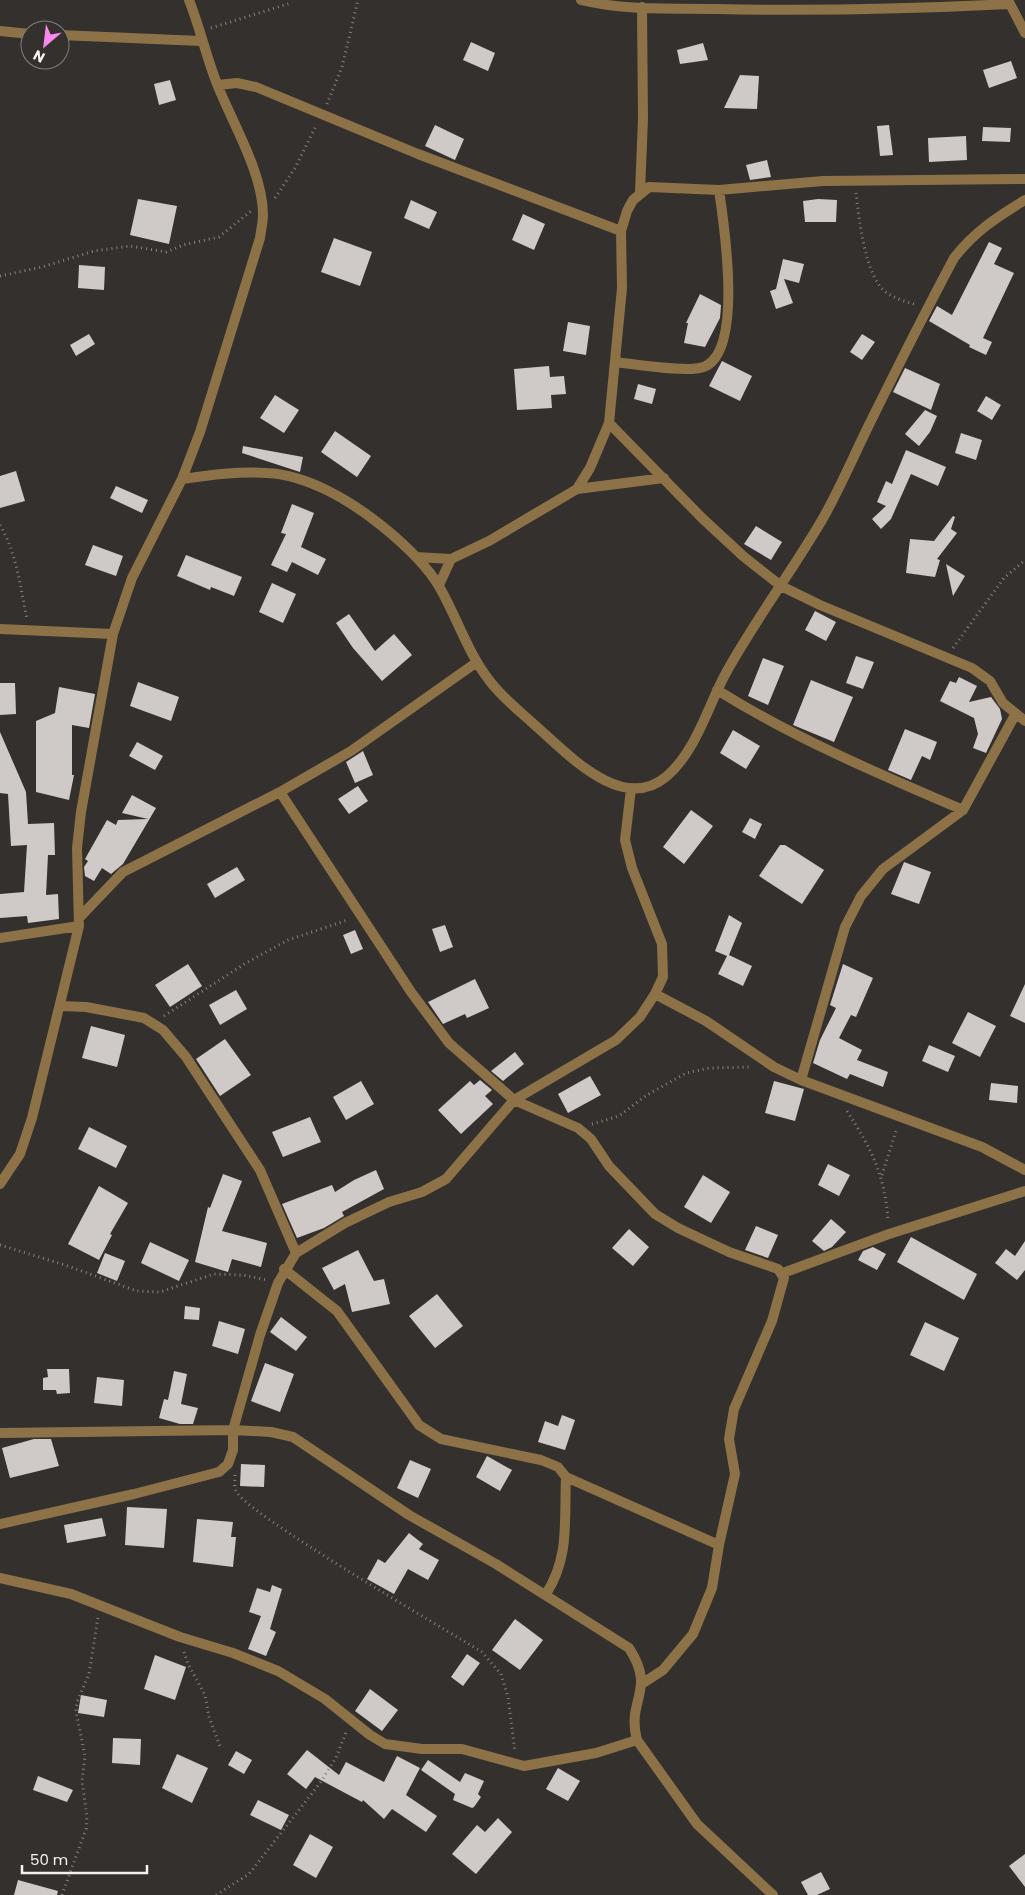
<svg xmlns="http://www.w3.org/2000/svg" width="1025" height="1895" font-family="Poppins,sans-serif">
<style>
.building{fill:#cfcac8}
.lines{fill:none;stroke-linecap:round;stroke-linejoin:round}
.path{stroke:#858380;stroke-width:3;stroke-dasharray:1 4;stroke-linecap:butt}
.street{stroke:#8c7246;stroke-width:10}
</style>
<rect width="100%" height="100%" fill="#33302d"/>
<path class="building" d="M471,42L495,53L488,71L463,60Z
M703,43L708,60L680,64L677,50Z
M1011,61L1017,78L989,88L983,70Z
M740,75L759,76L757,109L724,108Z
M170,80L176,100L159,105L154,84Z
M435,125L464,139L455,160L425,146Z
M889,125L893,155L880,156L877,126Z
M983,127L1011,128L1010,142L982,141Z
M966,136L967,160L929,162L928,138Z
M767,160L771,177L750,180L746,165Z
M138,199L177,206L169,244L130,235Z
M818,199L837,200L836,222H805L803,201Z
M411,200L437,212L429,229L404,218Z
M523,214L545,224L534,250L512,240Z
M334,238L372,252L360,286L321,272Z
M989,242L1002,248L994,264L1014,273L983,338L992,342L986,355L969,347L970,345L929,321L937,306L952,315Z
M783,259L804,264L799,283L784,279L793,303L776,309L770,291L776,289Z
M79,265L105,267L104,290L78,288Z
M700,294L721,305L720,318L705,347L684,343L688,323H686Z
M568,322L590,326L586,355L563,351Z
M89,334L95,344L76,356L70,345Z
M862,334L875,342L862,360L850,352Z
M722,361L752,376L740,401L709,386Z
M549,366L550,377L564,376L566,394L551,395L552,408L517,410L514,369Z
M905,368L940,384L931,410L893,392Z
M638,384L656,389L652,404L634,399Z
M275,395L299,410L284,433L260,418Z
M986,396L1001,405L992,420L977,411Z
M925,410L937,416L930,432L919,446L905,434Z
M335,431L371,456L357,477L321,452Z
M961,433L982,440L976,460L955,453Z
M243,446L303,457L300,472L242,453Z
M906,450L946,467L938,486L911,474L891,519L881,529L872,519L886,506L877,502L886,481L892,484Z
M16,471L25,501L0,508V476Z
M116,486L148,500L142,513L110,498Z
M292,504L314,513L301,547L326,559L318,575L292,562L287,572L271,565L286,534L281,533Z
M953,516L955,517L951,529L957,533L937,559L940,560L935,577L906,573L910,539L934,541Z
M756,526L782,542L771,560L744,544Z
M93,545L123,556L116,576L85,565Z
M186,555L242,577L234,596L211,587L210,590L177,576Z
M946,564L965,576L953,596Z
M272,583L296,594L283,623L259,612Z
M815,611L836,622L826,641L805,630Z
M349,614L375,651L394,634L412,655L382,681L353,648L336,623Z
M856,656L874,662L863,689L846,683Z
M763,658L784,666L768,705L748,696Z
M959,677L977,686L969,702L991,697L1000,709L1002,719L986,753L973,748L978,734L974,718L940,701L950,681L956,683Z
M811,680L853,697L834,742L793,725Z
M138,682L179,697L171,721L130,706Z
M0,683H15L16,714L0,715Z
M59,687L95,694L89,728L72,725V775H74L69,800L36,792V721L55,713Z
M905,729L937,742L930,760L922,756L911,780L888,770Z
M733,730L760,746L746,769L720,753Z
M0,732L26,792L28,824L54,823L55,855H48L46,895L58,894L59,919L28,923L27,916L0,918V894L24,892L27,845L11,846L8,794L0,793Z
M137,742L163,756L155,770L129,756Z
M363,751L373,775L355,783L346,762Z
M358,786L368,801L349,814L338,799Z
M132,795L156,808L123,864L111,874L102,868L94,881L85,876L84,867L88,861L85,859L107,820L116,825L118,820L148,819L122,813Z
M691,810L713,826L684,864L663,847Z
M750,818L762,824L755,839L742,832Z
M780,845H785L824,870L802,904L759,876Z
M904,862L931,872L919,904L891,894Z
M237,867L245,880L215,898L207,884Z
M729,915L742,923L729,955L752,966L743,986L718,974L727,956L715,951Z
M445,925L453,947L440,952L432,929Z
M355,930L363,949L351,954L343,935Z
M188,964L202,986L170,1007L155,985Z
M843,964L873,978L856,1017L851,1015L839,1038L862,1050L857,1060L888,1072L883,1087L850,1074L847,1079L813,1063L820,1040L836,1008L830,1005Z
M475,979L489,1008L467,1018L465,1014L443,1024L428,1002Z
M1025,984V1023L1010,1016Z
M236,990L247,1009L220,1025L209,1005Z
M968,1012L996,1026L980,1057L952,1043Z
M91,1026L125,1035L117,1067L82,1058Z
M225,1039L251,1075L220,1096L196,1059Z
M929,1045L955,1056L948,1072L922,1061Z
M515,1052L524,1064L503,1081L491,1071Z
M590,1076L601,1095L568,1113L558,1094Z
M480,1080L492,1090L485,1096L493,1104L461,1134L438,1110L470,1081L474,1085Z
M361,1081L374,1104L346,1120L333,1097Z
M774,1081L804,1089L795,1121L765,1113Z
M991,1083L1018,1086L1017,1103L989,1100Z
M310,1117L321,1142L283,1157L272,1132Z
M89,1127L127,1146L116,1168L78,1149Z
M828,1164L850,1175L839,1196L818,1185Z
M376,1170L384,1189L342,1212L344,1216L324,1228L297,1238L282,1204L332,1185L335,1192L354,1180Z
M223,1174L242,1181L222,1231L267,1243L261,1267L232,1259L228,1272L195,1262L208,1207L210,1208Z
M703,1175L730,1192L711,1223L684,1207Z
M99,1186L128,1203L110,1234L112,1235L99,1260L68,1244Z
M831,1219L846,1232L832,1247L824,1251L812,1241Z
M756,1226L778,1235L768,1258L745,1250Z
M629,1229L649,1247L633,1266L612,1248Z
M911,1237L977,1274L964,1300L897,1262Z
M1025,1241V1270L1017,1280L995,1263L1006,1249L1015,1256Z
M150,1242L189,1260L179,1281L141,1263Z
M873,1247L886,1254L877,1270L858,1260L863,1251Z
M358,1250L374,1281L384,1279L390,1304L352,1312L345,1284L334,1290L322,1268Z
M105,1253L125,1261L117,1281L97,1273Z
M437,1294L463,1326L435,1348L409,1316Z
M185,1306L200,1308L199,1320L184,1319Z
M281,1317L307,1337L296,1351L270,1332Z
M219,1321L245,1329L238,1354L212,1346Z
M925,1322L959,1338L944,1371L910,1355Z
M265,1363L294,1374L280,1412L251,1401Z
M47,1369H69L70,1393L57,1394L56,1390H43V1378L48,1377Z
M174,1371L187,1374L181,1404L198,1408L193,1424H180L159,1418L164,1399L168,1400Z
M97,1377L124,1380L122,1406L94,1403Z
M562,1415L575,1420L565,1450L538,1442L545,1421L558,1426Z
M34,1439H51L59,1466L10,1478L2,1448Z
M487,1456L512,1470L500,1491L476,1477Z
M410,1460L431,1469L418,1498L397,1488Z
M241,1464L265,1465L264,1487L240,1486Z
M127,1507L167,1509L164,1548L125,1545Z
M102,1518L106,1536L67,1543L64,1525Z
M197,1519L233,1522L231,1537H236L233,1567L193,1562Z
M409,1533L423,1544L419,1549L439,1560L428,1580L408,1569L394,1594L367,1579L378,1559L385,1563Z
M272,1585L282,1589L270,1629L276,1632L266,1656L248,1649L261,1616L249,1612L257,1588L270,1592Z
M515,1619L543,1640L520,1670L492,1650Z
M467,1654L480,1663L463,1686L451,1677Z
M155,1655L186,1667L175,1700L144,1689Z
M370,1689L398,1710L382,1731L355,1711Z
M81,1695L107,1700L104,1717L78,1713Z
M113,1738L141,1739L140,1765L112,1763Z
M307,1750L339,1775L346,1762L384,1782L397,1756L420,1768L406,1795L437,1816L426,1832L392,1809L384,1819L363,1800L362,1802L315,1777L306,1789L287,1774Z
M236,1751L252,1760L244,1774L228,1765Z
M177,1754L208,1768L192,1803L162,1788Z
M428,1760L460,1782L465,1773L484,1781L478,1794L481,1797L474,1807L472,1808L453,1800L455,1794L421,1770Z
M558,1768L580,1781L568,1801L546,1789Z
M38,1776L73,1790L67,1802L33,1790Z
M258,1800L289,1815L281,1830L250,1815Z
M498,1818L512,1832L476,1874L452,1854L477,1825L485,1832Z
M310,1834L333,1847L316,1878L293,1865Z
M1025,1854V1887L1009,1866Z
M821,1872L830,1889L817,1895H808L801,1882Z
M18,1880L58,1891L57,1895H14Z"/>
<g class="lines">
<path class="path" d="M211,28L291,3
M327,104L342,67L358,0
M856,193C859,219 865,278 887,293C896,299 907,302 917,305
M275,198L295,168L316,126
M0,276L42,267L94,251L130,246L166,252L183,245L219,237L251,211
M0,525C17,554 20,586 27,619
M953,648L1004,578L1025,560
M164,1016L246,963L288,940L348,920
M847,1111C872,1150 885,1175 888,1221
M592,1124L619,1116L647,1095L686,1073L709,1068L751,1067
M882,1175L897,1128
M0,1245L65,1265L137,1291L160,1292L214,1274L243,1275L266,1280
M235,1475C235,1480 234,1487 236,1491C245,1513 448,1631 482,1652L501,1674L508,1697L515,1752
M184,1652L188,1664L205,1695L209,1717L221,1749
M62,1895L86,1829L87,1816L82,1781L85,1756L76,1711L77,1702L89,1674L98,1617
M216,1895L249,1874L320,1783L336,1758L346,1732"/>
<path class="street" d="M581,0C625,11 672,8 717,9C814,11 911,9 1009,4
M1008,0L1025,33
M0,31L30,34
M60,35L201,41
M218,85L237,83L256,87L418,154L621,231
M640,192L643,119L642,7
M615,362C634,364 691,374 706,366C743,347 724,224 719,190
M609,423L702,518L743,556L781,586L820,605L972,668L990,681L1003,703L1025,721
M182,479C210,475 239,471 267,473C308,475 351,501 382,526C403,543 427,565 440,588C457,618 468,653 489,680C502,698 521,712 537,727C569,755 623,814 667,776C697,750 708,705 727,671C756,619 792,571 822,520C838,492 851,462 865,433C894,374 923,316 954,258C974,232 997,217 1025,200
M577,489L664,478
M416,557L451,559
M439,585L451,559L489,541L577,489L590,468L609,423L622,288L621,231L627,211L633,200L649,187L719,190L823,181L1025,179
M0,629L113,634
M717,690C796,739 879,774 963,810
M280,792L411,992L449,1043L514,1100L578,1128L591,1139L609,1166L655,1214L678,1228L729,1252L778,1269L784,1278L772,1321L734,1409L729,1439L735,1474L719,1545L712,1588L693,1634L663,1670L643,1683
M79,918L123,872L280,792L351,751L477,662
M0,938L79,926
M655,994L706,1021L774,1067L801,1080L982,1147L1025,1170
M61,1006L86,1007L144,1018L163,1030L186,1057L260,1170L296,1253
M801,1080L845,927L861,896L883,869L963,810L1015,715
M0,1184L20,1154L32,1118L79,926L77,848L81,812L113,634L132,578L182,479L200,432L260,238C261,230 263,222 263,215C263,173 232,122 217,84C206,56 200,28 189,0
M284,1269L337,1311L419,1425L441,1439L541,1460L558,1467L566,1477C564,1520 570,1557 546,1594
M783,1273L889,1234L1025,1191
M0,1433L233,1430L271,1432L293,1437L409,1515L496,1564L629,1648C657,1691 626,1699 637,1740L697,1824L773,1895
M566,1477L719,1545
M0,1524L134,1494L219,1472L228,1464L233,1450V1430L260,1335L278,1283L296,1253L345,1223L389,1202L422,1192L446,1179L514,1100L616,1040L640,1017L655,994L663,977L662,944L632,868L625,840L631,789
M0,1578L71,1594L180,1637L233,1653L278,1671L325,1699L370,1735L385,1744L422,1749H462L524,1766L596,1753L637,1740"/>
</g>
<g transform="translate(45 45) rotate(208)"><circle r="24" fill="#33302d" stroke="#817e7b"/>
<path d="M0-4L9 19L0 12L-9 19Z" fill="#f788ec"/>
<text y="-8" font-size="14" font-weight="bold" text-anchor="middle" fill="#f5f3f1">N</text>
</g>
<path d="M22 1865v8h125v-8" fill="none" stroke="#f5f3f1" stroke-width="2.5"/>
<text x="30" y="1865" font-size="15" fill="#f5f3f1" stroke="#33302d" stroke-width="4" paint-order="stroke">50 m</text>
</svg>
